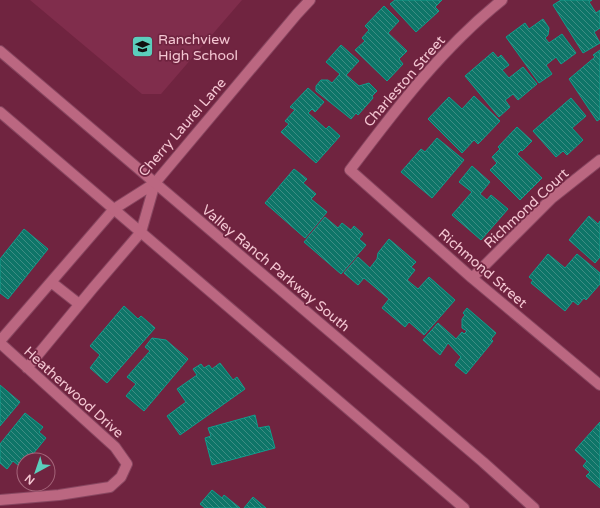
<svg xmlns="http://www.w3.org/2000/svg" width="600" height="508" font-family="'Varela Round',sans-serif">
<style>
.built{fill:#802d4c}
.building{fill:url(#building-back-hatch);stroke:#119d8c}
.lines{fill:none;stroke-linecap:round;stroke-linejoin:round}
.minor-casing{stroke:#884660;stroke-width:12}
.tertiary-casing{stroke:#884660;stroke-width:12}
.minor{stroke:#bb6781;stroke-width:10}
.tertiary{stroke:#bb6781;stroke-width:10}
.labels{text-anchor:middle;stroke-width:3.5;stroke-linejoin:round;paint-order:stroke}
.poi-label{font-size:14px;fill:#f4c6d2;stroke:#702440;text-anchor:start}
.street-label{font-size:14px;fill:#f4c6d2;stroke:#702440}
</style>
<defs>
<pattern id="building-back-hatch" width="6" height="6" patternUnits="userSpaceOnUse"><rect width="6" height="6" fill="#0e7568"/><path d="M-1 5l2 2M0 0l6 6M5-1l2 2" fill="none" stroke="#3e8d84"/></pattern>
</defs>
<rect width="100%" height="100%" fill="#702440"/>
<path class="built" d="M30,0H242L161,94H142Z"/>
<path class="building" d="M395,0H442L435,7L439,11L416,32L390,4Z
M561,0H592L589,2L596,13L600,10V28L594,32L600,43L583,53L553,5Z
M384,6L399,21L388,33L407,51L399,59L403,64L387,81L355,50L365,41L362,38L369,30L365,26Z
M543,19L549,28L548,35L545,38L549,43L562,34L576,53L561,64L556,57L546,65L552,74L539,83L506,37L525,23L529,29Z
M341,45L359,61L346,75L359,86L369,83L377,91L372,96L373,98L358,115L356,113L351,119L316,91V86L321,80H328L332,83L340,74L326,62Z
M600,50V119L597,121L569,79L595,57L593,55Z
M493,52L498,58L501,55L509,65L502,70L509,78L523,67L537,84L518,100L513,94L505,100L510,107L499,117L465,76Z
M308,88L324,102L315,112L312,109L308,113L326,129L329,126L340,136L316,163L281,132L289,124L285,121L295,110L290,107Z
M474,96L500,121L478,144L474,140L462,153L428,119L449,97L462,109Z
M571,98L586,116L572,128L583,140L567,155L563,151L556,157L533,131Z
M517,127L532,141L522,151L521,150L517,154L542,178L520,200L490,170L497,163L492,157L500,149L498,147Z
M437,138L464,160L432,198L401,172L421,149L425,152Z
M472,166L490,182L480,194L487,200L491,195L508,209L481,240L452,215L472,192L459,182Z
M294,169L307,179L303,183L316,194L311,199L327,212L305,238L265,203Z
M589,216L598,224L600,221V257L595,263L569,240Z
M325,217L338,228L342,223L351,230L354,226L363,234L359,239L366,245L341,274L304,242Z
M24,229L48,249L8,299L0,293V259Z
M389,239L416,262L411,267L415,270L407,280L418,289L429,277L455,300L424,335L409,322L405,327L382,308L389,299L364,278L358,285L344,273L358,257L370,268L377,259L378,253Z
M548,254L565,268L577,254L600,273V284L586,300L584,298L578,305L573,301L565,311L531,283L533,280L529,277Z
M124,306L138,319L141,316L155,328L107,383L90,368L100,355L90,346Z
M467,308L496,333L491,339L493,341L466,374L455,365L461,357L448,343L440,355L423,340L438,323L456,339L462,332L464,334L467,331L462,328V319L465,315L463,313Z
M152,338L166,340L188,359L144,411L126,396L136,384L127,377L150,351L145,347Z
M220,363L233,380L237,377L245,389L180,435L167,416L186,402L177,389L197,375L193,369L201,364L204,368L209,365L212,369Z
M0,385L20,402L0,426Z
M25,413L43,427L39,432L46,438L28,460H24V465H18L13,461L7,469L0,463V444Z
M255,415L258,428L269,426L275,448L212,465L205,438L211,436L208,428Z
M600,422V488L586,476L590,472L583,466L587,461L575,450Z
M212,490L222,498L224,495L240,508H205L200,504Z
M253,497L266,508H244Z"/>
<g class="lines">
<defs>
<path id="minor" d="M502,0C442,48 396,109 350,170L472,278L600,385
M472,278L552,198L600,160
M51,282L79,304
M0,341L114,209L155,183L297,14L310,0
M0,343L115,447L127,464L121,477L110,487L59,495L0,500
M27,368L93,288L141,232L155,183"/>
<path id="tertiary" d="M0,51L483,462L534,508
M0,112L464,508"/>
</defs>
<use href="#minor" class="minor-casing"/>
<use href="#tertiary" class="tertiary-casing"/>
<use href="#minor" class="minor"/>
<use href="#tertiary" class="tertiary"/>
</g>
<defs>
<symbol id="school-square" viewBox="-11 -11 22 22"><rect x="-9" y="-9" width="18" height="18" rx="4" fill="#5bcebc" stroke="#702440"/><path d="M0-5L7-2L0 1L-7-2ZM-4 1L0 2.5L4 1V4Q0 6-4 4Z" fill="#111"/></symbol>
</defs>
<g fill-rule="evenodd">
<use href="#school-square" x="130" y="34" width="25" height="25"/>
</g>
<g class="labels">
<g class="poi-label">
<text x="158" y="44">Ranchview<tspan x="158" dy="16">High School</tspan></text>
</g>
<g class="street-label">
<text transform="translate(404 81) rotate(-49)" y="5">Charleston Street</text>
<text transform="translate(182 127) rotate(-49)" y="5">Cherry Laurel Lane</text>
<text transform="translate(526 208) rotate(-43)" y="5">Richmond Court</text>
<text transform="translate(276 268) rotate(40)" y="5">Valley Ranch Parkway South</text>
<text transform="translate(483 268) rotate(41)" y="5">Richmond Street</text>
<text transform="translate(74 392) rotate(42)" y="5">Heatherwood Drive</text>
</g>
</g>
<g transform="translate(36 472) rotate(220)"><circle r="19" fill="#702440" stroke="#a5657a"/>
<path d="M0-3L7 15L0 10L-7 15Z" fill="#5bcebc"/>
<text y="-6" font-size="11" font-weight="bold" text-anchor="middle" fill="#f4c6d2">N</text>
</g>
</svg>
